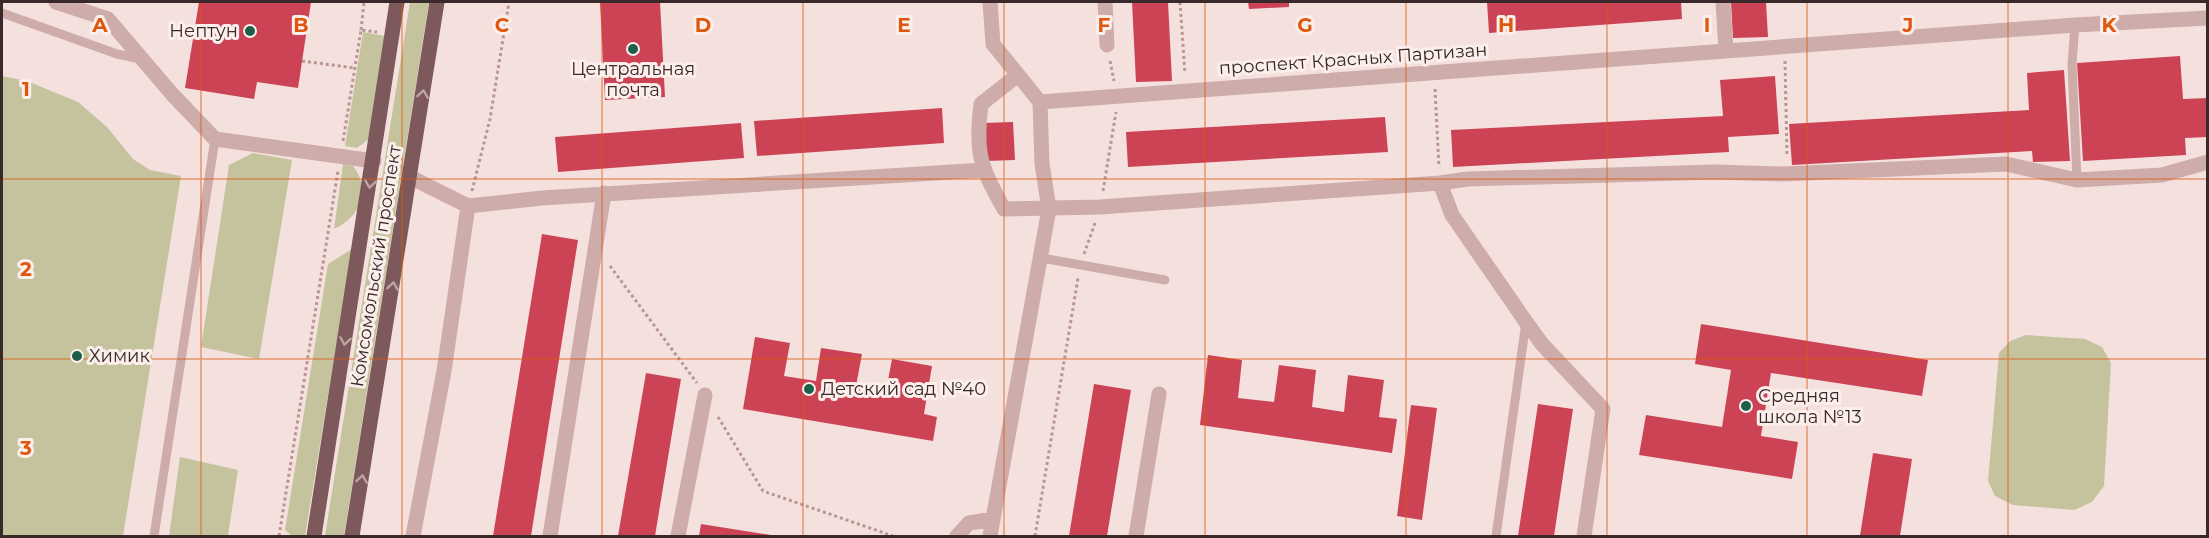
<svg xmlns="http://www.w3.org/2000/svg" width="2209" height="538" font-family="Montserrat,sans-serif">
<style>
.green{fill:#c5c39d}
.building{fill:#cd4356}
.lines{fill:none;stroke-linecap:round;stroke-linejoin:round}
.path{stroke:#ba9593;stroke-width:3;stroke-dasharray:3 3;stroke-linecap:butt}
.service{stroke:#cdaca9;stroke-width:9}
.minor{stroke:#cdaca9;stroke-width:15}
.primary{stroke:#7d595b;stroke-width:15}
.oneway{stroke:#bca4a3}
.grid{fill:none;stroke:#df570e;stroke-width:1.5;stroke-opacity:0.55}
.poi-dot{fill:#1c5f4a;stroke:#fbeeeb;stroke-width:2}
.labels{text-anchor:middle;stroke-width:6;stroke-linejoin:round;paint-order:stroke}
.poi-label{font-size:18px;fill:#3a292a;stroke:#fbeeeb;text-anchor:start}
.street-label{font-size:18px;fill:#3a292a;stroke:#fbeeeb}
.grid-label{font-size:20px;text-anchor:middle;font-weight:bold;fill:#df570e;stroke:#fbeeeb;stroke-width:6;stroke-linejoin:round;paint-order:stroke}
</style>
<rect width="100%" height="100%" fill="#f4e1de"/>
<path class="green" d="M410,2H429L344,536H325Z
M363,32L385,36L369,139L357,148L345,146Z
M2,76L27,81L78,102L107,127L133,159L150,170L181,176L123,536H2Z
M253,153L292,160L259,359L201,347L229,165Z
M343,164L353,166C372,190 360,217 334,229Z
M352,249L305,536H292L285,530L328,264Z
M2026,335L2085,339L2102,347L2111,363L2104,486L2092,502L2074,510L2013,505L1995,496L1988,481L1999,353L2010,341Z
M180,457L238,470L228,536H169Z"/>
<path class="building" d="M199,2H311L298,88L257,82L254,99L185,88Z
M600,2H660L665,97L605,100Z
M1132,2H1168L1172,81L1136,82Z
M1248,2H1289V7L1249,9Z
M1487,2H1681L1682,19L1489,33Z
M1731,2H1766L1768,37L1733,38Z
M2180,56L2183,99L2208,98V137L2185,138L2186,155L2083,161L2077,63Z
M2064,70L2070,161L2033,162L2032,151L1792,165L1789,124L2029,110L2027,73Z
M1775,76L1779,134L1728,137L1729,152L1453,167L1451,130L1723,116L1720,80Z
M942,108L944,143L757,156L754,121Z
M1385,117L1388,152L1128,167L1126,132Z
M1013,122L1015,160L986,161L984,123Z
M741,123L744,158L558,172L555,137Z
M542,234L578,240L531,536H493Z
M1701,324L1928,360L1922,396L1771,373L1761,436L1798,442L1792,479L1639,455L1646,415L1722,427L1731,370L1695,364Z
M755,337L790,343L784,376L816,381L821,348L862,354L856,386L886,391L892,359L932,366L924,414L937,417L933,441L743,409Z
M1208,355L1242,360L1238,398L1274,402L1279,365L1316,370L1312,407L1344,412L1348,375L1384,380L1379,417L1397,419L1392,453L1200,425Z
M646,373L681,379L655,536H618Z
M1094,384L1131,390L1107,536H1069Z
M1538,404L1573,409L1554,536H1518Z
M1411,405L1437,408L1422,520L1397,516Z
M1873,453L1912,459L1900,536H1860Z
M701,524L771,535V536H699Z"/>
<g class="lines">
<path class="path" d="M1180,2L1185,74
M361,30L364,2
M302,61L355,68
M1110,61L1114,81
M1785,61L1787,157
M1435,89L1439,167
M343,141L361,30L377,32
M472,191L490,119L509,2
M1103,191L1116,112
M1084,254L1095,223
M610,266L697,383
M718,417L763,491L893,536
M279,536L338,171
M1035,536L1078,278"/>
<path class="service" d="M2,13L117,54L141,59
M2075,25L2072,64L2077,180
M1042,258L1165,280
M154,536L215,139
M1496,536L1526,322"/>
<path class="minor" d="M56,2L108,19L172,94L215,139L374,161
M1105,2L1107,45
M1723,2L1726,50
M1018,75L981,104C975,153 980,166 1004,209L1100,207L1440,183L1468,179L1715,172L1783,174L2006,164L2077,180L2162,175L2208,162
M1040,102L2075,25L2208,18
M410,177L468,206L444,371L413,536
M1440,183L1452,215L1526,322L1542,344L1603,409L1584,536
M468,206L542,198L983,170
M550,536L604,193
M678,536L705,395
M957,536L969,523L993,519
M990,536L1049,209L1042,164L1040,102L993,44L990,2
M1136,536L1159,394"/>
<path class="primary" d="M314,536L397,2
M352,536L437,2"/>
</g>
<defs><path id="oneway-chevron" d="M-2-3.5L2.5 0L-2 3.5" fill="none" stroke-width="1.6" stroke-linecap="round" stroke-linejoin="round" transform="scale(1.5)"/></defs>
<g class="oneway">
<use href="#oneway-chevron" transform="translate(423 94) rotate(-81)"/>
<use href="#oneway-chevron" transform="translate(370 184) rotate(99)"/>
<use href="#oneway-chevron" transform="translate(393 286) rotate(-81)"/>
<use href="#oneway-chevron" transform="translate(345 341) rotate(99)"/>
<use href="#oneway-chevron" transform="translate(362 479) rotate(-81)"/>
</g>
<path class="grid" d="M201,2V536M402,2V536M602,2V536M803,2V536M1004,2V536M1205,2V536M1406,2V536M1607,2V536M1807,2V536M2008,2V536M2,179H2208M2,359H2208"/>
<g class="poi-dot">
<circle cx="250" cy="31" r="6"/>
<circle cx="633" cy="49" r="6"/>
<circle cx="77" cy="356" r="6"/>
<circle cx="809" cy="389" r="6"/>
<circle cx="1746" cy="406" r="6"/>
</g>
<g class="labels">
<g class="poi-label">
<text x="238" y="37" text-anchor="end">Нептун</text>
<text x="633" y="75" text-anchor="middle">Центральная<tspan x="633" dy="21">почта</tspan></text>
<text x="89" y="362">Химик</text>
<text x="821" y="395">Детский сад №40</text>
<text x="1758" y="402">Средняя<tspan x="1758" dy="21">школа №13</tspan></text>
</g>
<g class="street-label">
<text transform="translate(1353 59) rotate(-4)" y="6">проспект Красных Партизан</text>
<text transform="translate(376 266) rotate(-81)" y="6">Комсомольский проспект</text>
</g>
</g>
<g class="grid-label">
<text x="100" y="32">A</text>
<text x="301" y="32">B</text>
<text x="502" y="32">C</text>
<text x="703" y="32">D</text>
<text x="904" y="32">E</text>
<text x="1104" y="32">F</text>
<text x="1305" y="32">G</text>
<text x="1506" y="32">H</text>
<text x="1707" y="32">I</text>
<text x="1908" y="32">J</text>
<text x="2109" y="32">K</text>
<text x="26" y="96">1</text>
<text x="26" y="276">2</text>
<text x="26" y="455">3</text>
</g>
<rect width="2209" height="538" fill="none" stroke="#3a292a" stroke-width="6"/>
</svg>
